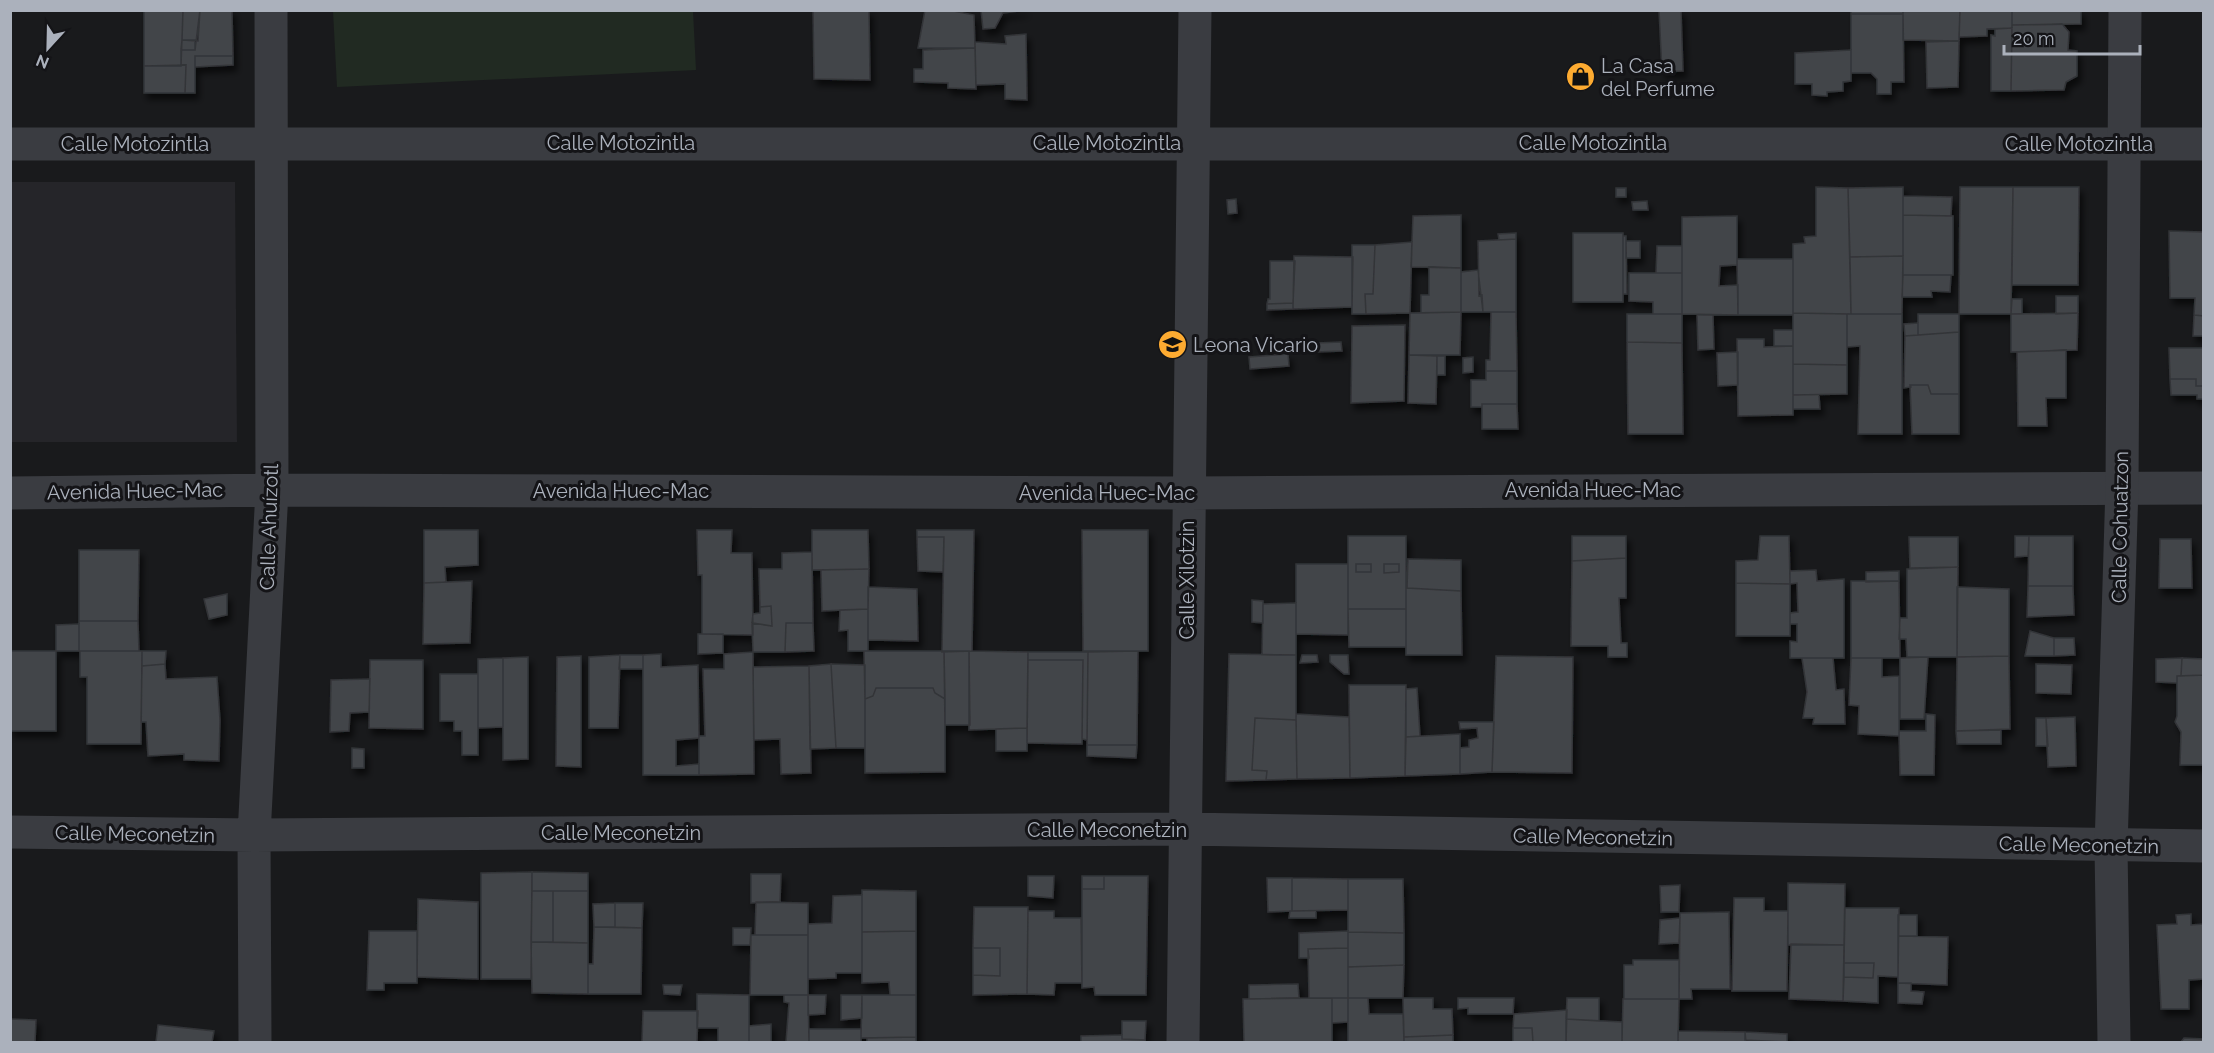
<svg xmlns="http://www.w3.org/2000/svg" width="2214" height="1053" font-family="Raleway,sans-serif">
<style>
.built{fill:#252529}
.pitch{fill:#212a22}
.building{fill:#434549;stroke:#333438;stroke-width:1.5;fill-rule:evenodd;filter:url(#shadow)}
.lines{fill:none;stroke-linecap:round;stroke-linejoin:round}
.minor{stroke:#3a3c41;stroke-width:33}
.tertiary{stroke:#3a3c41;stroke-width:33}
.labels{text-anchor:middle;stroke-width:6;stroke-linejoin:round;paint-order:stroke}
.poi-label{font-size:20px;fill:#abb1bc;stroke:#141417;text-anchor:start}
.street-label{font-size:20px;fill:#abb1bc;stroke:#141417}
</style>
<defs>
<filter id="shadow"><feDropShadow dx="3.5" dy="6" stdDeviation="3" flood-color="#0009"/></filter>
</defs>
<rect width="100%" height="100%" fill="#191a1c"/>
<path class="built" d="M11,182H235L237,442H11Z"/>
<path class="pitch" d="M333,11H693L696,70L337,87Z"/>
<path class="building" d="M144,10H183L181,66H144Z
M183,10H200L198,41L182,40Z
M200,10H232L233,56H195V93H185L186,65H181V50H195Z
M813,10H869L870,80L814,79Z
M925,10H948L974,15L975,48H918Z
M981,10H1026L1003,13L995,28L983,29Z
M1659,10H1681L1683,71L1662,72Z
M1851,10H1903V14H1851Z
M1903,10H1960L1959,41L1903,40Z
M1960,10H2012V28L1987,29V36L1959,37Z
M2012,10H2081V24L2012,25Z
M1851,14H1903L1904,82H1891V94H1877V79L1871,73H1851Z
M2062,24L2069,32L2068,50L2077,51V76L2066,82L2064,90L2011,91L2012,25Z
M2012,28L2011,91H1991V35L1995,36V29Z
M1026,34L1027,100L1005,99V84L976,85L975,42L1006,44L1005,36Z
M182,40H195V50H181Z
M1959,41L1958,87L1927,88L1926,42Z
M975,48L976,89L948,88V83L914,82V69H923V50Z
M1851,50V81L1843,82V91L1827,92V96L1812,95V84H1795V53Z
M195,56H233V65L195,67Z
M186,65L185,93H144V66Z
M1816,187L1848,188L1851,314L1793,313V244L1805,243L1804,237L1816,236Z
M1903,187V256L1850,257L1848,188Z
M1960,187H2013L2011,314H1959Z
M2013,187H2079L2078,285H2012Z
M1616,188H1626V197H1616Z
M1903,196L1952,197L1951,216L1903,215Z
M1236,199L1237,213L1228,214L1227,200Z
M1647,201L1648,210H1633L1632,202Z
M1461,215V268L1411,267L1413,216Z
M1903,215L1953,216V275H1903Z
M1737,216V265L1720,266L1719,286L1738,285V315L1682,314V217Z
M2169,231L2204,232V316L2194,315L2195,298H2170Z
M1516,233V239L1499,240L1498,234Z
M1573,233H1623V302H1573Z
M1623,236H1626V241L1627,294H1623Z
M1516,239V312H1483L1482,295L1479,296L1478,241Z
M1626,241H1640V258H1626Z
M1412,242L1410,313L1366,314L1365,294H1373L1375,245Z
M1352,245H1375L1373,294H1365L1366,314H1352Z
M1657,246H1682V273H1656Z
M1294,256L1353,257L1352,307L1293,309Z
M1903,256L1902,314H1851L1850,257Z
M1737,259H1793V315H1738Z
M1270,261H1295L1293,303L1267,304L1268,299H1270Z
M1429,267L1461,268V312L1421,313V295H1429Z
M1478,270L1483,312H1461V272Z
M1629,273H1682V314H1653V302L1629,301Z
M1903,275H1951L1950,292L1931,291L1932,297H1902Z
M2056,296H2078V313L2056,314Z
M2012,299H2022V314H2011Z
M1293,303V309L1267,310V304Z
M1461,312L1460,355H1409L1410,313Z
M1491,312H1516L1517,371H1486V360H1490Z
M1793,313L1847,314V365L1793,364Z
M2078,313L2077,350L2011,352V314Z
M1627,314H1682V343L1627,342Z
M1847,314H1902V434H1858L1860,346L1847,347Z
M1918,314H1959V332L1918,335Z
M1697,315H1713L1714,349L1698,350Z
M2194,315L2204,316V348L2203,336H2193Z
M1918,323V335L1905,336L1904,324Z
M1405,325L1404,401L1351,403L1352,326Z
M1774,330H1793V346H1774Z
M1959,332V394H1931L1928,385H1910L1911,387L1904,388L1905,336Z
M1737,339H1764V347L1793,346V415L1738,416Z
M1341,342L1342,351L1316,352V343Z
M1627,342L1682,343L1683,434H1628Z
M2169,348H2204V386H2196V379H2170Z
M2066,350V398H2046L2047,426H2018L2017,352Z
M1738,352V385L1718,386L1717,353Z
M1288,354L1289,366L1250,369L1249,357Z
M1409,355L1437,356L1436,404L1408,403Z
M1437,356H1445V375H1437Z
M1473,357V372L1463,373V358Z
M1793,364L1847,365V394L1793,395Z
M1486,371H1517V404H1482V407H1471V380H1486Z
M2170,379H2196V386H2204V399H2197V395H2171Z
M1910,385H1928L1931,394H1959V434H1912Z
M1793,395H1819L1820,409H1793Z
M1482,404H1517L1518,429H1482Z
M424,530H478V565L445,567L446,582L424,583Z
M697,530H732L731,553H752L753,635L702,634V575H698Z
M812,530H868L869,569L812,570Z
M917,530H974L972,651L942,652L944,537H917Z
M1082,530H1148V651H1083Z
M1348,536H1406V609H1348ZM1356,564H1371V572H1356ZM1384,564H1399V572L1384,573Z
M1572,536H1626V558L1572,561Z
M1760,536H1789L1790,584L1736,583V561L1758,560Z
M2015,536H2029L2028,556L2015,557Z
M2029,536H2073V586H2028Z
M917,537H944L943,572L918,571Z
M1909,537H1958V567L1910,568Z
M2160,539H2191L2192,588H2159Z
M79,550H139L138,621H79Z
M812,552L813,623H786L785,652H753L752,623L772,626L771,606L760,607L759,569H782V553Z
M1626,558V598H1619L1621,643H1627V657H1608V646H1571L1572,561Z
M1408,559L1461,560V591L1407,588Z
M1296,564H1348V635L1296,634Z
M1356,564H1371V572H1356Z
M1384,564H1399V572L1384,573Z
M1958,567L1957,657H1907L1906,639H1899L1900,618H1907V569Z
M869,569L868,609L822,611L821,570Z
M1816,570L1817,581L1844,579V658H1790V641L1797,642V624H1790V613L1798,612L1797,583L1790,584V571Z
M1899,571V581L1866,582V572Z
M472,581L470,643L423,644L424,583Z
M1851,581H1899L1900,658H1851Z
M1736,583L1790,584V636H1736Z
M1406,585L1407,588L1461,591L1462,655H1406Z
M2028,586H2073L2074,615L2027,617Z
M868,587L917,589L918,641L868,640Z
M1957,587L2009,589V656L1957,657Z
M227,594V615L209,619L204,599Z
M1252,600L1263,601V623L1252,622Z
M1296,603V655H1262L1263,604Z
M771,606L772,626L752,623L753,614L760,613V607Z
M868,609V651H848V630L839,631L840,610Z
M1348,609H1406V647H1349Z
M79,621H138L139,651H79Z
M786,623H813L814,651L785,652Z
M79,624V651H56V625Z
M2030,631L2054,638V656H2025Z
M698,634H723V653L698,654Z
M2054,638H2074L2075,655L2054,656Z
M10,651H56V731H10Z
M80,651H142L141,744H87V677H80Z
M142,651H166L165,664L142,666Z
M864,651H944L945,699L935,693L933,688H876L873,696L865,699Z
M944,651H969L970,725H945Z
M969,651L1028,652L1027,728L969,730Z
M1138,651L1137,745H1087L1088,652Z
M753,652L754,774L699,775V736H705L703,669H724V654Z
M1028,652H1088L1087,740L1082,739L1083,660H1028Z
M661,654V667L698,665L699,738L676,740V766L699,764V775H643V655Z
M1229,654L1296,655V720L1255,718L1252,770L1267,771L1266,780L1226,781Z
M620,655H643V669H619Z
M620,655L618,728H589V657Z
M1302,655H1317L1318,662L1300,663Z
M1330,655H1348L1349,674H1344L1330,662Z
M581,656V767L556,766L557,657Z
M1496,656L1573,657L1572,773L1492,772Z
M2009,656L2010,729L1956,731L1957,657Z
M528,657V759L503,760V658Z
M1928,657L1924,719H1900V658Z
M503,658V727L478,728V659Z
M1802,658H1833L1836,690L1844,689L1845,724H1813L1814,718H1803L1807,692Z
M1851,658H1882V677L1899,676V736L1858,734L1859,706L1849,705Z
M2182,658L2204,659V675L2181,676Z
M2182,658L2181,676H2177V683L2156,682V659Z
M370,660H423V729L369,728Z
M1028,660H1083L1082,744L1027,743Z
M165,664L166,679L217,677L220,720L219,761L184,760V754L148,756L146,722H141L142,666Z
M831,664L865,665V748H836Z
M831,664L836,748L810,749L809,666Z
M2036,664L2072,665L2071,694L2036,693Z
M809,666L811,773L781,774L780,739L754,740L753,667Z
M440,674H478V755H462V731H454V721H440Z
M2204,675V765H2180L2181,732L2175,722L2177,716V676Z
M370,679L369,712L350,713L349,731L330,732L331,680Z
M1349,685H1406L1405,776L1350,778Z
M876,688H933L935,693L945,699V772L865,773V699L873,696Z
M1417,688L1420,736L1406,737V689Z
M1296,714L1349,717L1350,778L1297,779Z
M1926,714L1935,715L1934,775H1900L1899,731H1926Z
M2075,717L2076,766L2048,767L2046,718Z
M1255,718L1296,720L1297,779L1266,780L1267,771L1252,770Z
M2036,718H2046L2048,746H2036Z
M1459,722H1494L1492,772L1460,774V748L1469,747V740L1478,738L1477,728L1460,729Z
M1027,728V751H996V729Z
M2001,730V744H1957L1956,731Z
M1460,734V774L1405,776L1406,737Z
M1087,745H1137L1136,758L1087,756Z
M352,748L364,749V768H352Z
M532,872L588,873V891H532Z
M532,872L531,979H481V873Z
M751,874H781L780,902L751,903Z
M1028,876H1054L1053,898L1028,896Z
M1082,876H1104V889H1082Z
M1104,876H1148L1146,995H1095L1094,987L1082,988V889H1104Z
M1267,878H1292V911L1268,912Z
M1292,878L1348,879V910L1292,911Z
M1348,879H1403L1404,933L1348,932Z
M1788,883L1845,884L1844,945H1788Z
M1680,885L1679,912H1661L1660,886Z
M862,890L916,891V931L862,932Z
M532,891H553V942H531Z
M553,891H588V943L553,942Z
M862,895V973H836V978L808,979V924L832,923L833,896Z
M1734,898H1764V911H1788L1787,991H1732Z
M418,899L478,902V979L417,977Z
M756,902L808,903V935H755Z
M615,903H643L642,928L615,927Z
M615,903V927H594L593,904Z
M974,907H1028L1027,994L973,995V975L1000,976V948H973Z
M1845,908H1899L1898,977L1878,976V1003L1843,1001L1844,977L1873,978L1874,963H1844Z
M1028,911H1054V918H1081L1082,983H1055L1054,995L1027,994Z
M1290,911H1316V918H1289Z
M1729,912L1730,989H1691L1692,999H1679L1680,913Z
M2191,914V925L2204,924V979L2189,980V1009H2161L2157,925L2177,924L2176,915Z
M1898,915H1917V936H1898Z
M1680,918L1679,943L1659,944L1660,920Z
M594,927L642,928L641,994H588V964H593Z
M733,928H751L750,945H733Z
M369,931H417V983H384V990H367Z
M916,931V995H890L889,982L862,983V932Z
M1348,931V948L1308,949L1309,958H1299V933Z
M1348,932L1404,933V965L1348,967Z
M751,935H808V995H750Z
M1898,936L1948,937L1947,985L1898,983Z
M531,942L588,943V994L532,993Z
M1791,944L1844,945L1843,1001L1789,999Z
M973,948H1000V976L973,975Z
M1348,948V998H1309L1308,949Z
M1633,960H1679V999H1624V965H1633Z
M1844,963H1874L1873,978L1844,977Z
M1404,965L1403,998H1348V967Z
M1898,983H1911V991L1924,992L1922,1004L1898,1003Z
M1298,984L1299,998L1249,999V985Z
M663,985H682L680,995L664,994Z
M697,994L749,995V1042H718V1028H697Z
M784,995H808L809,1042H786L789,1003L784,1002Z
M808,995H826L825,1014L808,1015Z
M841,995H862V1018L841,1020Z
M862,995H916V1037L861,1038Z
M1332,998V1042H1244L1243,999Z
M1332,998H1348V1022L1332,1023Z
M1348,998H1368L1369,1014H1403L1404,1042H1348Z
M1403,998H1433V1009H1452L1453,1035L1404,1037Z
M1458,998H1514L1513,1014H1468V1008L1458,1009Z
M1567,998H1599V1021L1566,1019Z
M1623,999H1679L1678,1042H1622Z
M1567,1010L1566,1042H1533L1532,1028H1513L1514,1014Z
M643,1011H698L697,1042H642Z
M10,1019L36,1020L35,1042H10Z
M1566,1019L1622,1022V1042H1566Z
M1122,1021H1146L1145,1040L1122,1039Z
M771,1024V1042H749V1026Z
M158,1025L214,1031L212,1042H156Z
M1513,1028H1532L1533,1042H1513Z
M809,1029H861V1042H809Z
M1678,1031L1745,1032L1746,1042H1678Z
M1745,1032L1787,1034V1042L1745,1040Z
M1122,1035V1039L1145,1040V1042H1081V1036Z
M1453,1035V1042H1404V1037Z
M916,1037V1042H867V1038Z
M2184,1038L2204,1039V1042H2181Z"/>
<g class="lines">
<path class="minor" d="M10,144H2204
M10,493L272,490L1188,493L2204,488
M10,832L254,835L1185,829L2204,846
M255,1042L254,835L272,490L271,10
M1183,1042L1195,10"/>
<path class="tertiary" d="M2114,1042L2111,847L2122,486L2125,10"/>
</g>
<defs>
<symbol id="shop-disc" viewBox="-11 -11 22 22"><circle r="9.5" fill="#fdab31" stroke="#141417"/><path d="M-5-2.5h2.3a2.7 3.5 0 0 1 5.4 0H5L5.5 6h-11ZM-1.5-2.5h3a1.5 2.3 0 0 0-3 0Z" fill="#111"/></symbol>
<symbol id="school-disc" viewBox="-11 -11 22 22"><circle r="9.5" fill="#fdab31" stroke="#141417"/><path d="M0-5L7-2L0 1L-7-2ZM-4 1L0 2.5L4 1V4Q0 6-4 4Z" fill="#111"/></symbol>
</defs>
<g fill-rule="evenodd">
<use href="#shop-disc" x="1564" y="60" width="33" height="33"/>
<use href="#school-disc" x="1156" y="328" width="33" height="33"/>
</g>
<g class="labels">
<g class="poi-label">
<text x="1601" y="73">La Casa<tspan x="1601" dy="23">del Perfume</tspan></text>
<text x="1193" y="352">Leona Vicario</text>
</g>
<g class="street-label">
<text x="621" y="150">Calle Motozintla</text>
<text x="1107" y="150">Calle Motozintla</text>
<text x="1593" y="150">Calle Motozintla</text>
<text x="135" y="151">Calle Motozintla</text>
<text x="2079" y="151">Calle Motozintla</text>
<text x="1593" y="497">Avenida Huec-Mac</text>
<text transform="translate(135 491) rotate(-1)" y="7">Avenida Huec-Mac</text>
<text x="621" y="498">Avenida Huec-Mac</text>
<text x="1107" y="500">Avenida Huec-Mac</text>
<text transform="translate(269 527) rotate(-88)" y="7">Calle Ahuízotl</text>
<text transform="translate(2120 527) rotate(-89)" y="7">Calle Cohuatzon</text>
<text transform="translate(1187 580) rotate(-90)" y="7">Calle Xilotzin</text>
<text x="1107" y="837">Calle Meconetzin</text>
<text x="621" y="840">Calle Meconetzin</text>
<text transform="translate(135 834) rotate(1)" y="7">Calle Meconetzin</text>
<text transform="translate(1593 837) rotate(1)" y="7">Calle Meconetzin</text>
<text transform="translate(2079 845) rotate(1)" y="7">Calle Meconetzin</text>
</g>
</g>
<rect width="2214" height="1053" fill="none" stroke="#abb1bc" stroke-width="24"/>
<g transform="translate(48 48) rotate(202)" stroke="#141417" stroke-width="4.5" paint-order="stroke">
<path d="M0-4.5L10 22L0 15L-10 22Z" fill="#abb1bc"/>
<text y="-9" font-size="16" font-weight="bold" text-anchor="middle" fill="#abb1bc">N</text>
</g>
<path d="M2004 45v9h136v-9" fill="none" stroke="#abb1bc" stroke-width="3"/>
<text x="2013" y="45" font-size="18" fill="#abb1bc" stroke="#141417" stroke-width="4.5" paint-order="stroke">20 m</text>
</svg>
